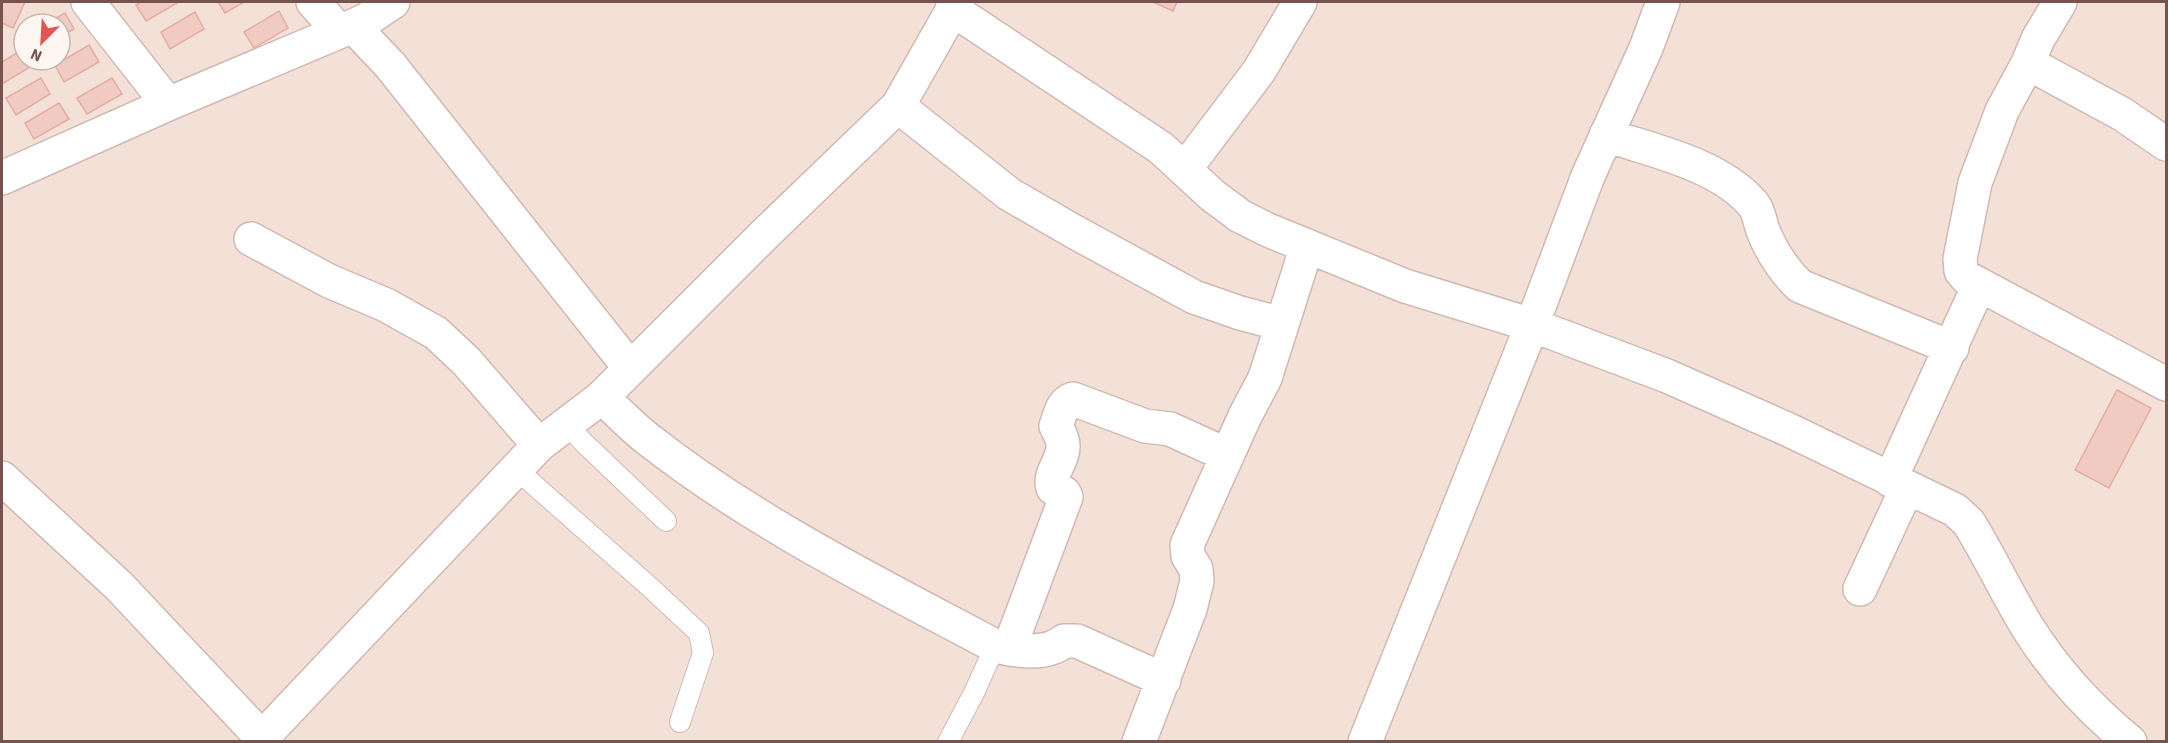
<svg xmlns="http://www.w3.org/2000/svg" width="2168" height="743" font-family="'Source Sans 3',sans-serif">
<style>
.residential{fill:#f3e1d8;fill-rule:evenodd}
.building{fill:#f1cac2;stroke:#e3ada3;stroke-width:1.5}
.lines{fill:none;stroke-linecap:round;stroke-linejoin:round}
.lane-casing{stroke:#d0b9b2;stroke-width:22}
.street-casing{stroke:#d0b9b2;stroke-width:36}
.secondary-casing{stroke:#d3b8b0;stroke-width:36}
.lane{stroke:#fff;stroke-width:20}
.street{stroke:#fff;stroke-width:33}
.secondary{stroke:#fff;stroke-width:33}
</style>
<rect width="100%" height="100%" fill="#fcf1ea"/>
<path class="residential" d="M2,2H2166V741H2ZM24,24H60V60H24Z"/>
<path class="building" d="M2,2H25L13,28L2,23Z
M141,2H179L146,21L136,5Z
M218,2H244L225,13Z
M1153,2H1177L1173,11Z
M279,11L288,28L254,48L244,32Z
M195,12L204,29L170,49L161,32Z
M65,13L74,29L60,37V24H45Z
M89,45L99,62L64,82L55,65Z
M20,51L30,67L2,84V62Z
M41,78L50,94L16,115L6,98Z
M112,78L122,94L87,114L77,98Z
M59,103L69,119L34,139L25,123Z
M2117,390L2151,408L2109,488L2075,470Z"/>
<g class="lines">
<defs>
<path id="lane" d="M566,423L583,442L666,521
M516,469L652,589L699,633L703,653L680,722
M948,742L974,693L995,646"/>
<path id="street" d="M88,2L168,104
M313,2L339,31
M2060,2L2038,39L2028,63L2002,111L1975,183L1960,259L1961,271L1967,278L2166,384
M952,9L1161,148L1212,195L1240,216L1268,230L1405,286L1532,325L1667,376L1789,430L1955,510L1969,523C1990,557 2007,594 2028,628C2055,671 2091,710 2130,742
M353,26L390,65L630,368
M2028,63L2122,114L2166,144
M898,106L1009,194L1073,231L1194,297L1240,313L1282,324
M1606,135C1653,151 1718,164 1752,203C1759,210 1760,224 1764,233C1773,254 1784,271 1800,286L1952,348
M1185,169L1259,71L1300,2
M2,178L168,104L353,26L366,20L393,2
M251,239L329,281L386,305L436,333L466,361L539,445
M602,397C617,411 632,427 649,440C755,523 877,583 995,646C1017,651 1046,656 1064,641H1077L1164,680
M2,478L119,586L262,738
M1890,480L1979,285
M1860,589L1907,488
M1009,649L1066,497L1064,493L1053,488C1048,473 1064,461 1063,445C1063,439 1059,432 1056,426C1060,416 1061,403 1073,399L1145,426L1170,429L1227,455
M1139,742L1190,609L1197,581L1196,569L1188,556L1187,545L1245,416L1265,378L1307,246
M1365,742L1532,325L1588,176L1646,48L1663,2"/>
<path id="secondary" d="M258,742L539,445L602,397L767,232L898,106L957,2"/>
</defs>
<use href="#lane" class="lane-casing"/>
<use href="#street" class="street-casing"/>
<use href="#secondary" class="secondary-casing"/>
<use href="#lane" class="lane"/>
<use href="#street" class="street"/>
<use href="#secondary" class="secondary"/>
</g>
<rect width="2168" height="743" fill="none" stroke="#76534e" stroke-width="6"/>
<g transform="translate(42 42) rotate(204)"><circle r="28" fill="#fef6f0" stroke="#c8b5af" stroke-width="1.5"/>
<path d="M0-4.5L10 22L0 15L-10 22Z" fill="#e15454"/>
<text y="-9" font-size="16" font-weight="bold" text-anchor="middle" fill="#76534e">N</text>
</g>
</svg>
